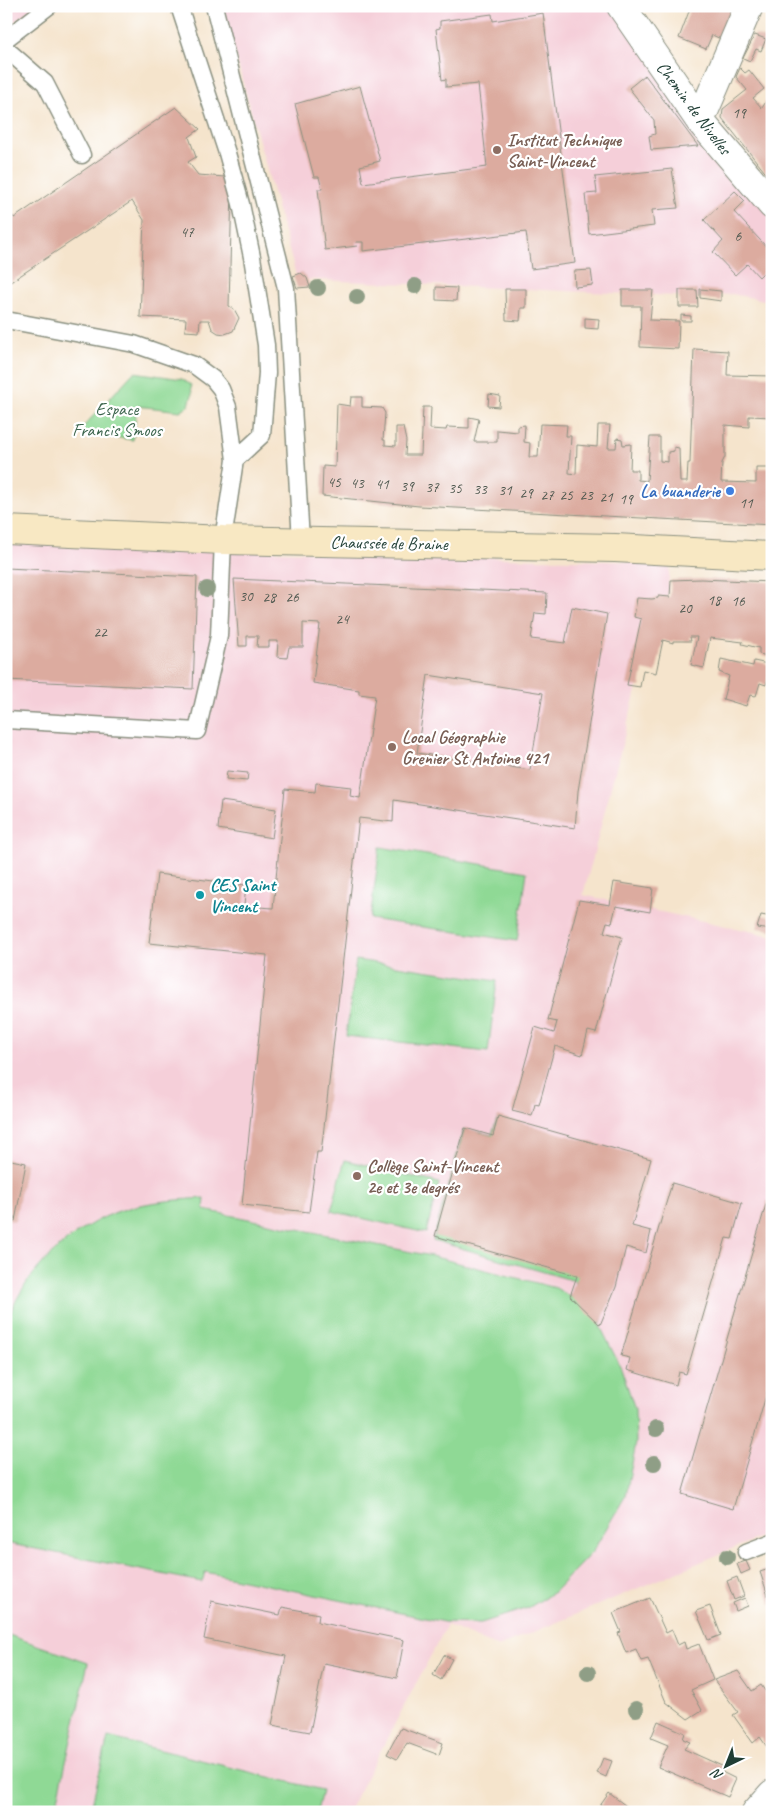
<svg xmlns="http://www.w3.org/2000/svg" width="778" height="1818" font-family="Caveat,sans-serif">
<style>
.built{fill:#f5cfd9}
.green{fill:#8fd995;stroke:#578b64}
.building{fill:#dcab9f;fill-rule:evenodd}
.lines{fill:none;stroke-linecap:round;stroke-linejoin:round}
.lane-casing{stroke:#8a9080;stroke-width:19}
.street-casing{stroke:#8a9080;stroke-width:30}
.secondary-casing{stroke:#8a9080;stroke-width:30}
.lane{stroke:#fff;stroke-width:16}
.street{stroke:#fff;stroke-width:28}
.secondary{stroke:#f8e8c3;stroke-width:28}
.tree{fill:#8f9e86}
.education-dot{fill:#8d6e63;stroke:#fff;stroke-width:2}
.shop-dot{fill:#3f7fe0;stroke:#fff;stroke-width:2}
.culture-dot{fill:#0f9aa8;stroke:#fff;stroke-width:2}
.labels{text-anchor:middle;stroke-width:4.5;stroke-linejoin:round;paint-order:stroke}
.number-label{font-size:15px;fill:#4e584f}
.street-label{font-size:18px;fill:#1f3d34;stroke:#fff}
.education-label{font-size:18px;font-weight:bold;fill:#785e54;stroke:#fff;text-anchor:start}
.park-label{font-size:18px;fill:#3b644c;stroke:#fff}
.shop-label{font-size:18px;font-weight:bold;fill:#366cbe;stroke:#fff;text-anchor:end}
.culture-label{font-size:18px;font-weight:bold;fill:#0d838f;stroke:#fff;text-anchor:start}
</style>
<rect width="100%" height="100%" fill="#fff"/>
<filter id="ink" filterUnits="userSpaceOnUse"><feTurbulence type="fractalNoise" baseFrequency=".02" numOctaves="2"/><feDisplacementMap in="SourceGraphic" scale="10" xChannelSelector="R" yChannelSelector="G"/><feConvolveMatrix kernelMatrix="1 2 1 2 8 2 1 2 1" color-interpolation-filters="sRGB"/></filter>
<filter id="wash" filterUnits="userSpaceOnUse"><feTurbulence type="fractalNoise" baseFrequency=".0096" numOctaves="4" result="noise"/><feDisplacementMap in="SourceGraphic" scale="20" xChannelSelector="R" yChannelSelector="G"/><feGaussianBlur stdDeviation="1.12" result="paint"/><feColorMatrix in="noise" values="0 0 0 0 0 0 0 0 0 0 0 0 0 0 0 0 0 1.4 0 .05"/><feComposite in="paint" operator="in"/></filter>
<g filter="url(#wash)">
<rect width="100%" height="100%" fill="#f5e4cc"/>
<path class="built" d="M6,6H35L6,28Z
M222,6H627L772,194V297L764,300L732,294L699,297L297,279Z
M6,543L670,563L667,600L650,637L583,895L772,936V1532L498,1647L447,1625L348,1812H6Z"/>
<path class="green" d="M134,372L182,379L191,385L192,395L189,405L180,411L137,406L133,440L81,432L83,427Z
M380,847L527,872L517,941L370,919Z
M356,960L497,981L488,1052L346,1036Z
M497,1119L647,1161L600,1326L621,1368L635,1409L636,1443L626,1495L593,1551L554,1592L528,1608L481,1623L444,1622L205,1572L202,1582L6,1543V1328C17,1277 73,1226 122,1210C149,1201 177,1200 205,1198L204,1210L431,1256L556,1288L572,1298L575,1281L433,1240L464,1129L492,1135Z
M345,1160L439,1183L426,1233L331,1211Z
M6,1634L88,1663L55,1812H6Z
M108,1737L322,1790L317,1812H90Z"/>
<g id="blocks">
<path class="building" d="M691,6H734L721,39L712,35L706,49L679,38Z
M543,13L575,263L531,269L526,232L363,251V242H356L357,246L325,250L318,189H322L319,177H314L295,104L360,86L380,161L360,166L363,183L487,167L478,84L446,87V79L442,80L436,29L440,28V21L492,14L493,21Z
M755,35L766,39L761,51L756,49L750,61L743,58Z
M740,68L745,73L749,70L764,89L753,98L762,108L772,92V181L722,118L723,109L747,90L736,77Z
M645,75L686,130L698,146L651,150L649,136L655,134L654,120L629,88Z
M176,107L200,129L189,137L196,157L188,162L198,175L225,177L232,188L229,306L234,309L239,318L233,331L225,334L218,333L212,329L209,320H200L199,332L185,331L186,319L140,317L144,220L132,201L6,285V207L14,218Z
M672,169L678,208L652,210L654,226L589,234L585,194L597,193L595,177Z
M735,191L745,201L734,212L772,253V280L764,272L759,277L747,264L735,275L713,252L723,241L704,220Z
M591,270L593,285L575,287L574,271Z
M301,273L307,278L310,287L297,288L293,276Z
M436,287L457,288L456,301L436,300Z
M505,289H526V308H521L520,321L506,320Z
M700,289L721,291V301L700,298Z
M622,290H653L650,320L679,321L678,349L640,347L641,306H622Z
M679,290H697L698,307H679Z
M681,315L691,316V321H681Z
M585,318L599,319L598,329L585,328Z
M694,349L728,351L727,375L772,376V417L749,416V427L725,425V457L722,463L721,482L756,483V468H772V525L419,506L322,496L323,466L335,467L337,404L350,406L351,397H362V407L382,408L385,413L383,440H385V445L396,446V427H403L406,441L405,455H421L423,407H431L430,429L446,430L447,427L469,428V417L479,419L474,442H497V430L518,432V426L525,425L524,442L530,443L529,457H538L540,424L567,425L566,436H571L569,473L576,474L577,445L597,447L598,425H610L608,448H616L617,438L622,439L623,445L631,444L630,470H638V480L647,481L650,437H660V461L668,462V452L674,451V447L679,448L680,482H687L688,463H690Z
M489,394L500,396L499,407L488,406Z
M6,568L197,577L193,689L6,680Z
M234,579L547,593L546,614L535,613L531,639L565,643L572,607L607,614L578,791L575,828L394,800L393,822L359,818L323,1136L321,1152H317L309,1212L242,1205L267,955L149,943L157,874L246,885L244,906L273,908L285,789L315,792L316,783L351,787L350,796L360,798L375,696L359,694V690L313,683L320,624L303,623V647H289L287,658L277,657L278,641H269V647H257L258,636H247V646H239ZM428,675L543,693L530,770L417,753Z
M701,579L772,582V657L759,654V648L742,644L743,642L710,638L704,668L691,665L697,637H690L691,641H673V643L663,640L656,673L643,670L640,687L627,685L641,619L634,617L637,598L652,599L658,598V596L670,597L671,580Z
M721,659L753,666L754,661L772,665L766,685L760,683L756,696L750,695L746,706L723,699L729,676L719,672Z
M227,771L248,773L247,781L226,779Z
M221,801L276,809L272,838L218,829Z
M614,882L653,888L650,912L616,906L612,923L607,922L604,932L622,937L596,1033L588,1031L582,1055L555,1046L539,1105L535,1104L532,1116L512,1111L535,1027L554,1033L557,1022L548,1020L579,900L610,905Z
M761,915L772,917V930L757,928Z
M498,1116L651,1159L632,1226L651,1231L646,1253L626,1247L616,1287L600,1325L570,1296L577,1276L435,1236L465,1128L493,1136Z
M6,1159L26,1163L15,1221L6,1220Z
M672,1183L742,1203L732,1239L726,1238L686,1374L679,1372L676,1385L627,1370L630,1358L621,1356Z
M767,1201L772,1202V1375L733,1509L682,1494Z
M746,1561L750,1570L741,1574L737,1564Z
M772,1568V1604H771L760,1572Z
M737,1577L744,1596L734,1600L727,1581Z
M650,1598L666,1633L672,1630L678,1645L684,1642L686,1649L699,1644L713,1680L691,1690L702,1710L688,1719L666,1702L648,1659L641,1661L636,1649L626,1653L618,1633L621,1632L613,1613Z
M745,1598L748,1606L736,1611L733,1603Z
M211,1601L280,1615L282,1607L319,1614L318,1622L404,1640L397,1678L324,1663L310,1732L272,1725L286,1656L204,1639Z
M710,1606L721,1635L708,1640L696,1611Z
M444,1655L452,1659L441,1680L433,1675Z
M738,1671L752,1691L761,1685L772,1701V1754L760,1737L753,1743L733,1715L738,1712L714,1680Z
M658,1721L685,1733L683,1739L690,1742L684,1749L724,1767L722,1772L736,1779L728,1797L658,1767L668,1745L651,1738Z
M401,1728L443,1743L439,1755L407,1743L397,1759L387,1754Z
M603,1758L612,1761L606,1777L597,1773Z
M609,1793L634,1812H600L597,1810Z"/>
</g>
</g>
<g filter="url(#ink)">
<use href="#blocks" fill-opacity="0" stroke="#8a9080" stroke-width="1"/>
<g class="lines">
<defs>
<path id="lane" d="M179,6L227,153L241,204L252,257L266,345L267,373L262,435L235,460
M214,6L286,288L301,541
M6,39L49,6
M6,49L45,83L82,155
M6,320L134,344L194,365L213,379L221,389L228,407L235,460L223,540L219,636L197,731L6,720
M746,1552L772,1542"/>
<path id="street" d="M621,6L700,121L772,205
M700,121L749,6
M756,1812L772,1794"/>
<path id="secondary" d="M6,530L223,540L615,548L772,556"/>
</defs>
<use href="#lane" class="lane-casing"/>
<use href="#street" class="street-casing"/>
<use href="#secondary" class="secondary-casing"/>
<use href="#lane" class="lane"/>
<use href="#street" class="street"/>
<use href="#secondary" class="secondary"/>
</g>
<g class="tree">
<circle cx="415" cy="286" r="8"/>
<circle cx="318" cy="288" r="8"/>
<circle cx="357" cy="297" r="8"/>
<circle cx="207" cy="589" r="8"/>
<circle cx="656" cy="1429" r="8"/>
<circle cx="654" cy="1463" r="8"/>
<circle cx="727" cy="1557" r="8"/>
<circle cx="588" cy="1673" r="8"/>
<circle cx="636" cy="1709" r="8"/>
</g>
</g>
<g class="education-dot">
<circle cx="497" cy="150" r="5"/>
<circle cx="392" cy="747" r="5"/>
<circle cx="357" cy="1176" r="5"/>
</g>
<circle class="shop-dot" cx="730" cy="491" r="5"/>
<circle class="culture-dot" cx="200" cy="895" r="5"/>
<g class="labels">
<g class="number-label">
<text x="739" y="118">19</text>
<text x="187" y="237">47</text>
<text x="738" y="241">6</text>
<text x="334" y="487">45</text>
<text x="357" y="488">43</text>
<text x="382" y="489">41</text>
<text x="407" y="491">39</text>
<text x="432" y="492">37</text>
<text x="455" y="493">35</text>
<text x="480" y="494">33</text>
<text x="505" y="495">31</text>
<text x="526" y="498">29</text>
<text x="547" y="500">27</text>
<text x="566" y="500">25</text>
<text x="586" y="500">23</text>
<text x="606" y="502">21</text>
<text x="626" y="504">19</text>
<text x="746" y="508">11</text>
<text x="246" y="601">30</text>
<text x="269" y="602">28</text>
<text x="292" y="602">26</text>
<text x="714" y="605">18</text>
<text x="738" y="606">16</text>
<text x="685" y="613">20</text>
<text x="342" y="624">24</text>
<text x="100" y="637">22</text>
</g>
<g class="street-label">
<text transform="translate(694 108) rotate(53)" y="6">Chemin de Nivelles</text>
<text transform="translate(389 543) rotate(1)" y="6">Chaussée de Braine</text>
</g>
<g class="education-label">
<text x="507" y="146">Institut Technique<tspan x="507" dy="21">Saint-Vincent</tspan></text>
<text x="402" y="743">Local Géographie<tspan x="402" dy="21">Grenier St Antoine 421</tspan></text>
<text x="367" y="1172">Collège Saint-Vincent<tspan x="367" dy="21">2e et 3e degrés</tspan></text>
</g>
<g class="park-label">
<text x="117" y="415">Espace<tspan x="117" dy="21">Francis Smoos</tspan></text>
</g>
<g class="shop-label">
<text x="720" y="497">La buanderie</text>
</g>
<g class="culture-label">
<text x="210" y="891">CES Saint<tspan x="210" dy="21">Vincent</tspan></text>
</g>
</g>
<rect width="778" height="1818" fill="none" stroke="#fff" stroke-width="25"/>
<g transform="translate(726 1766) rotate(223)" stroke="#ffffff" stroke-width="4" paint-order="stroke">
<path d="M0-4L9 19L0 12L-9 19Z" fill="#1f3d34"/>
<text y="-8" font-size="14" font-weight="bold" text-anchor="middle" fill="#1f3d34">N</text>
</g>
</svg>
